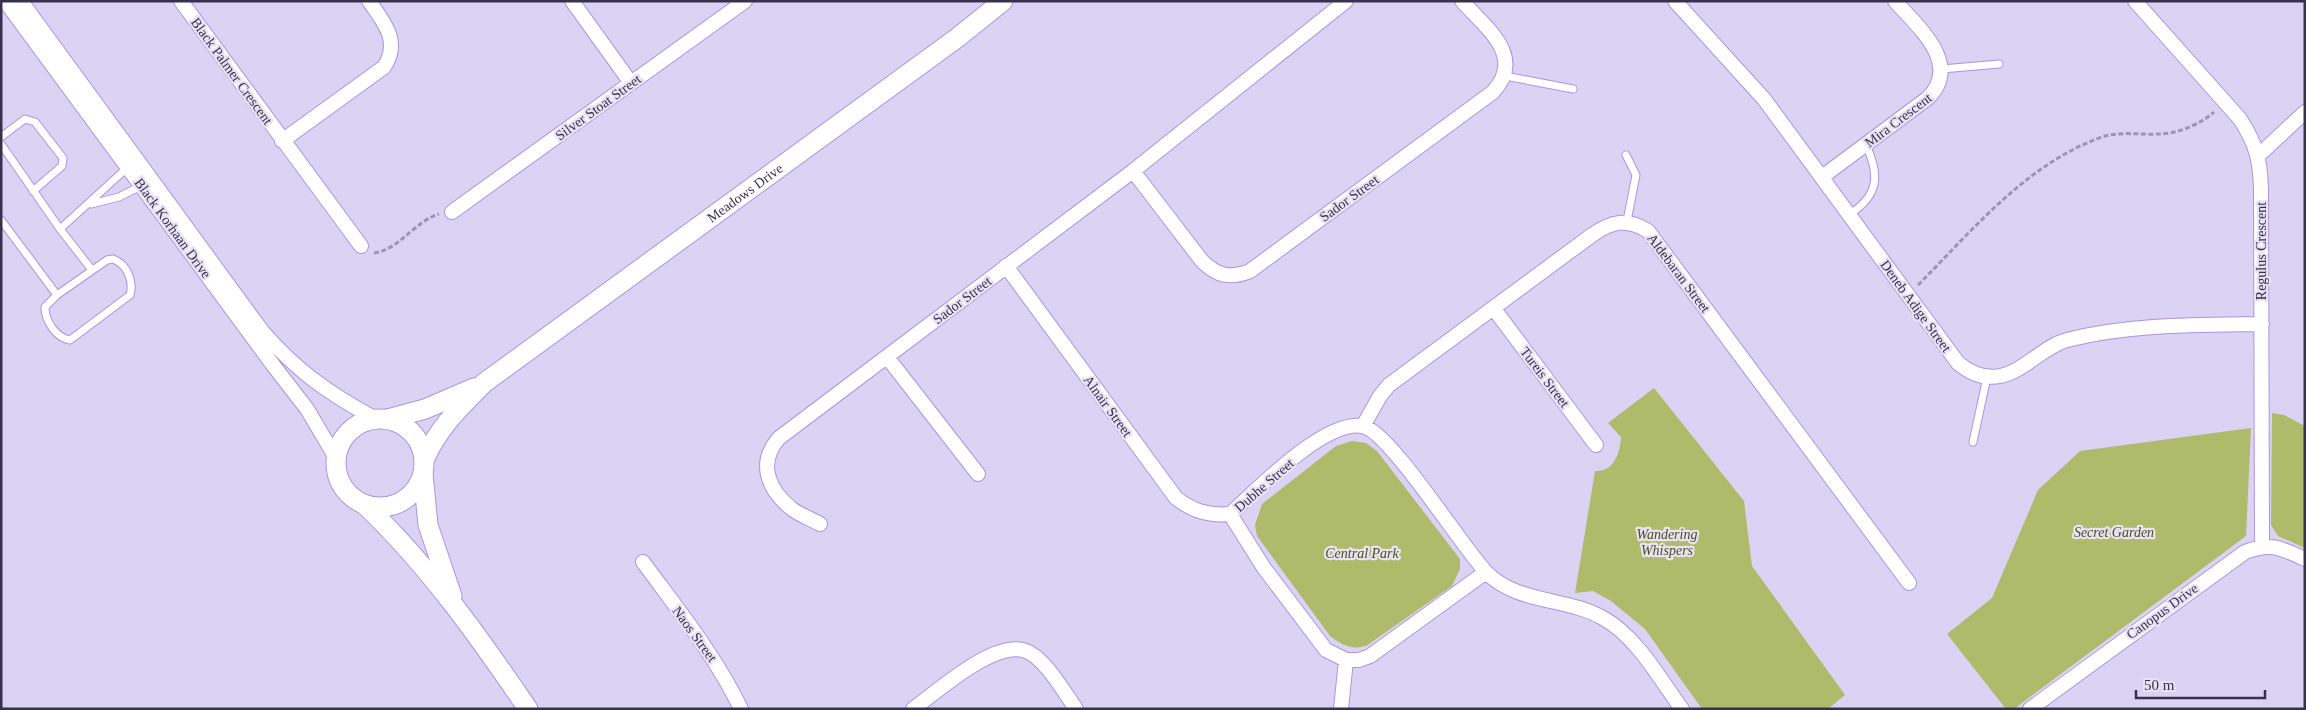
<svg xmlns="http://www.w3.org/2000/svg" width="2306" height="710" font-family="'Times New Roman',serif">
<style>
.green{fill:#aebb6a}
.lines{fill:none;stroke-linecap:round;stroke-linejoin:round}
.lane-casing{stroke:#ab95e1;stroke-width:9}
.street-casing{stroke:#ab95e1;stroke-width:16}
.secondary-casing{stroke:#ab95e1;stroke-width:21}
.path{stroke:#9e95b5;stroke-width:3;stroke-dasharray:5 2.5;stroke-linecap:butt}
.lane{stroke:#fff;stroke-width:7}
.street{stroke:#fff;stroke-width:14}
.secondary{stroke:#fff;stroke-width:19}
.labels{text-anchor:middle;stroke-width:4.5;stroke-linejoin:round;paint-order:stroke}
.street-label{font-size:14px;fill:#39304f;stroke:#e7e3f3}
.park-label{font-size:14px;font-style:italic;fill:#494f23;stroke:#e7e3f3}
</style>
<rect width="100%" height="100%" fill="#dbd3f3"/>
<path class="green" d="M1654,388L1744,501L1752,566L1845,695L1828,709H1702L1645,629L1611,601L1593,591L1575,593L1595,471C1614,472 1620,453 1621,437L1608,423Z
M2272,413L2284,415L2305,426V548L2278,536L2271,525Z
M2251,428L2246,536L2014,709H2006L1947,634L1992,598L2038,490L2080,451Z
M1352,441L1366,443L1377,451L1460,559V569L1452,586L1366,646C1351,650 1342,645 1330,636L1257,536L1255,525L1262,504L1336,446Z"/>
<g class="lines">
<defs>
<path id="lane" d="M1942,69L1999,64
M1505,76L1573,89
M1,137L25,119L35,122L63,158L62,166L33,191
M1,144L60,229
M1626,155L1636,175L1627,221
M91,204L119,197L143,185
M1850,214C1879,195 1880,175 1866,145
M1,220L57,295
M113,259C127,264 134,281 130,295L70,340C56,338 45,321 45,307L57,295L107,260Z
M92,270L60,229L128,167
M1973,442L1987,377"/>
<path id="street" d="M5,1L273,365L307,409L336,458
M21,1L262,331C297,371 328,393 374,418
M181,1L361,246
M572,1L631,83
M1675,1L1764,99L1958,363C1970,373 1985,379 2000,376C2025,371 2042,347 2067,340C2130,324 2197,325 2262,324
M2135,1L2240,119C2256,144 2260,159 2261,188L2262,546
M282,141L384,67C401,42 384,22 369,1
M2259,155L2305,112
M1133,171L1202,261C1217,276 1230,279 1250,271L1493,92C1526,56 1486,28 1462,1
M1822,177L1928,98C1962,64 1919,28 1895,1
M452,212L745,1
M1006,266L1176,498C1193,511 1208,516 1230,514
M1494,309L1596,445
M887,357L978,474
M1363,426L1380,396L1389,385L1592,235C1612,221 1627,218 1648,231L1909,583
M1230,514C1257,490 1324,420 1362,426C1388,429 1462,547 1486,572C1517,604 1566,597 1603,618C1637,637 1659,678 1682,709
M1230,514L1264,568L1326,650L1346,660H1359L1370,656L1486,572
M820,524C811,519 800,515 792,509C768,490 757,463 779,438L1133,171L1346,1
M643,562C678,610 715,655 741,709
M913,709C938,691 995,639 1026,651C1045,658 1064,692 1076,709
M1341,709L1346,660
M2030,709L2245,552C2272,542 2280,548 2305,559"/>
<g id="secondary">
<circle cx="380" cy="463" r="44"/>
<path d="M388,419L425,409L474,388"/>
<path id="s1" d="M424,460C439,427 459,408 484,383L957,38L1003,1"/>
<path d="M423,474L428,525L452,596"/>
<path d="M365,505C428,565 479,637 528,709"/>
</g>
</defs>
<use href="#lane" class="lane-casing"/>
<use href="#street" class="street-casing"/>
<use href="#secondary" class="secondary-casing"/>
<path class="path" d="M374,253C399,250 415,221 439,214
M1918,285C1973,230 2026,164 2102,137C2120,131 2141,135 2159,134C2177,134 2201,124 2214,112"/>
<use href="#lane" class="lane"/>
<use href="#street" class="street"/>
<use href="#secondary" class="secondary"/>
</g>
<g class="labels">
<g class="street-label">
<text transform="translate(232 71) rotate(54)" y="5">Black Palmer Crescent</text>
<text transform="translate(598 107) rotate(-36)" y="5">Silver Stoat Street</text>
<text transform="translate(1898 120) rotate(-37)" y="5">Mira Crescent</text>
<text dy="5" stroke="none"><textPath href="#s1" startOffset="421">Meadows Drive</textPath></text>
<text transform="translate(1349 198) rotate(-36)" y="5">Sador Street</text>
<text transform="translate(173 228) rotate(54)" y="5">Black Korhaan Drive</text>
<text transform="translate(2261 251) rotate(-90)" y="5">Regulus Crescent</text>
<text transform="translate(1679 273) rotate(53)" y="5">Aldebaran Street</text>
<text transform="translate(962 300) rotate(-37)" y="5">Sador Street</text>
<text transform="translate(1916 306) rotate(54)" y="5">Deneb Adige Street</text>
<text transform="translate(1545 377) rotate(53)" y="5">Tureis Street</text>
<text transform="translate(1108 406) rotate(54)" y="5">Alnair Street</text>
<text transform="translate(1264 485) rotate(-41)" y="5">Dubhe Street</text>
<text transform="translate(2162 611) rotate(-36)" y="5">Canopus Drive</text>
<text transform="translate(695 634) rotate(54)" y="5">Naos Street</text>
</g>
<g class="park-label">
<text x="2114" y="537">Secret Garden</text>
<text x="1667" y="539">Wandering<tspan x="1667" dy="16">Whispers</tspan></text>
<text x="1362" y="558">Central Park</text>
</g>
</g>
<rect width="2306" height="710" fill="none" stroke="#39304f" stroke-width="5"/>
<path d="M2136 690v8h129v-8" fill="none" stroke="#39304f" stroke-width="2.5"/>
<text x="2144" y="690" font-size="15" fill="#39304f" stroke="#e7e3f3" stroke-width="4" paint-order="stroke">50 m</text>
</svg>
